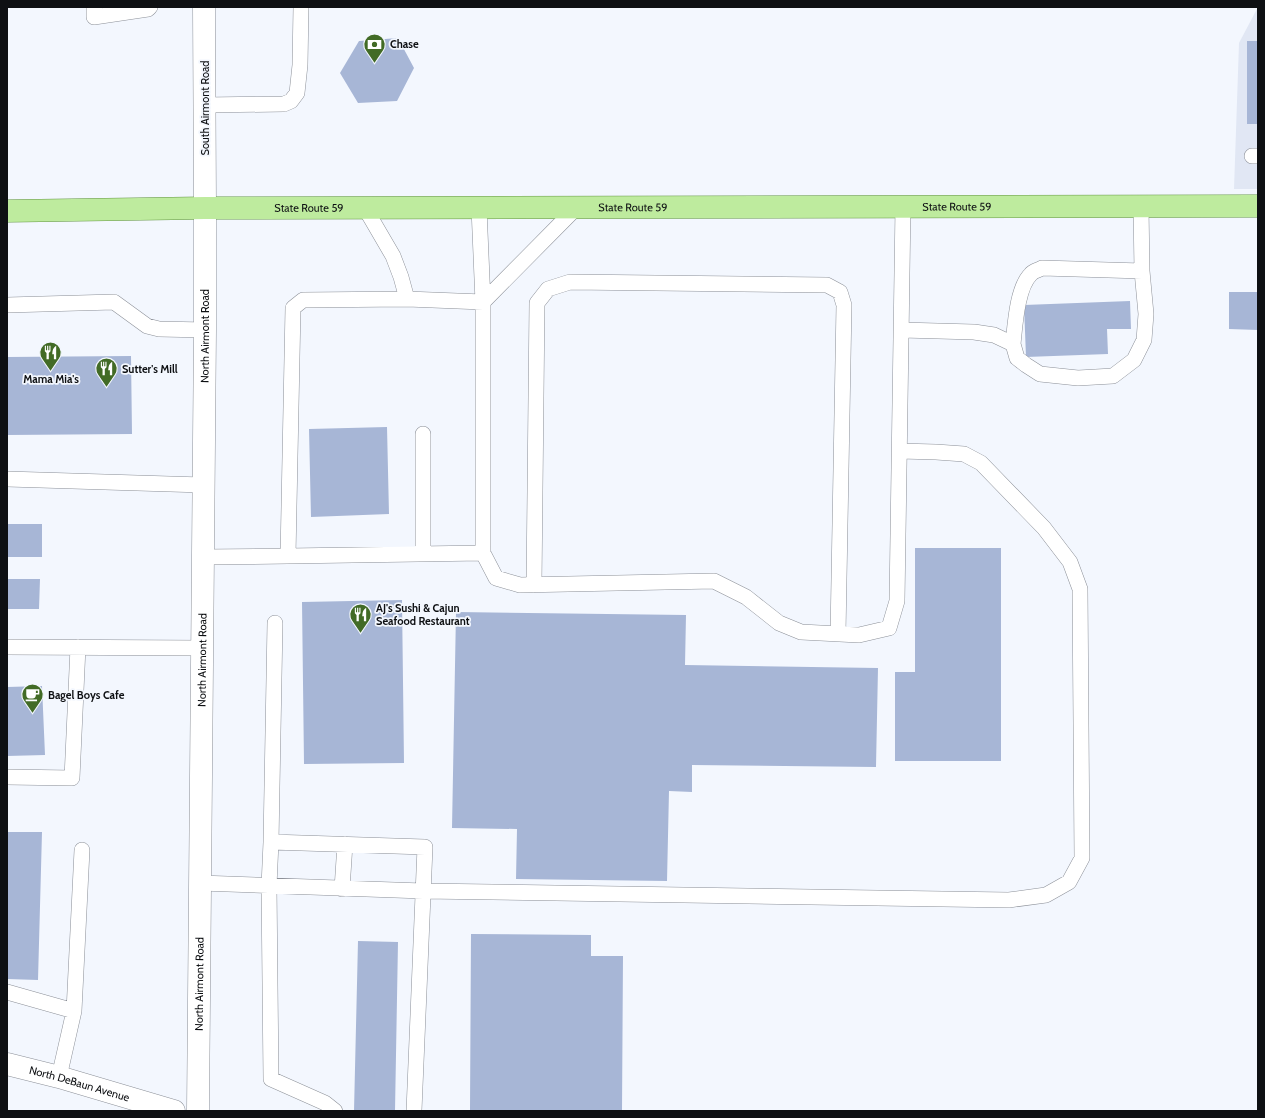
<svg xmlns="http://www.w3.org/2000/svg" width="1265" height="1118" font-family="Cabin,sans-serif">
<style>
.built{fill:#e1e7f4}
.building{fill:#a7b6d6}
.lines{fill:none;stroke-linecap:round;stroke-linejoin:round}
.service-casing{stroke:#8c9098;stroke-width:16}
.minor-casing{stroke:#8c9098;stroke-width:23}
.tertiary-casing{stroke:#8c9098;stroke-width:23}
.primary-casing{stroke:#649644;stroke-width:23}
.service{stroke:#fff;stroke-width:15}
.minor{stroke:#fff;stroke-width:22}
.tertiary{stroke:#fff;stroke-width:22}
.primary{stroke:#beeb9e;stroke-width:22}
.labels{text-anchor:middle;stroke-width:3.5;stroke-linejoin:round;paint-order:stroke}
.poi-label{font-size:11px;font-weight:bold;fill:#0e1013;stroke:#f3f7fe;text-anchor:start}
.street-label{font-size:11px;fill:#0e1013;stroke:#f3f7fe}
</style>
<rect width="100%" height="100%" fill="#f3f7fe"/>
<path class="built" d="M1258,7V189H1234L1239,43Z"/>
<path class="building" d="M398,38L414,68L397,101L358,103L340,73L359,41Z
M1247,41H1258V124H1247Z
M1229,292H1258V330L1229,329Z
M1130,301L1131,329H1107L1108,354L1026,357L1024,305Z
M131,356L132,434L7,435V357Z
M387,427L389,514L311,517L309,429Z
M7,524H42V557H7Z
M915,548H1001V761H895V672H915Z
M7,579H40L39,609H7Z
M402,600L404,763L304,764L302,602Z
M456,612L686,615L685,665L878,668L876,767L692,765V792L669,791L667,881L516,879L517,829L452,828Z
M42,686L45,755L7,756V687Z
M7,832H42L38,980L7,979Z
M471,934L591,935V956H623L622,1111H470Z
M358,941L398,942L395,1111H354Z"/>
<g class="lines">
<defs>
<path id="service" d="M94,7V17L148,9L150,7
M205,105L284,104L291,101L297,93L300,65L301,7
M1252,156H1258
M365,208L393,256L401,277L407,299
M479,208L483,302V553L496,578L520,585L714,581L746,597L779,623L801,632L859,635L889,628L897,601L903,207
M7,305L114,302L147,326L159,329L205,330
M902,330L974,332L994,335L1013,344L1017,358L1026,365L1040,374L1078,378L1113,376L1134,360L1144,340L1146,314L1142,271L1141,207
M1013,344C1015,326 1017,287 1031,274C1033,271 1039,270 1042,268L1142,271
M423,434V553
M7,479L203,485
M483,553L288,556L293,308L303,300L407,299L483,302L576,208
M203,557L288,556
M534,585L537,303L548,289L570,282L827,285L840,292L844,305L838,634
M7,647L202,648
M7,777L72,778L78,647
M271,842L275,623
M200,883L423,891L1009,900L1046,895L1069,882L1082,858L1080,589L1070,562L1044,528L981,463L964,454L936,452L900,451
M342,889L345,844
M7,992L74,1011
M59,1077L74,1011L82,850
M335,1111L325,1103L271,1079L269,886L271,842L425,847L414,1111"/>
<g id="minor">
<path id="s1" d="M7,1064L59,1077L174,1111"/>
</g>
<g id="tertiary">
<path id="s2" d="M198,1111L205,330V208L204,7"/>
</g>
<g id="primary">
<path id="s3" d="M7,211L205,208L1258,206"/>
</g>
</defs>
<use href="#service" class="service-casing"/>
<use href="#minor" class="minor-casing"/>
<use href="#tertiary" class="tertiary-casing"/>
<use href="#primary" class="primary-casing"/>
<use href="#service" class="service"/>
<use href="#minor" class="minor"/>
<use href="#tertiary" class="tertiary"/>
<use href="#primary" class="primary"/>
</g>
<defs>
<symbol id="bank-pin" viewBox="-11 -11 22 30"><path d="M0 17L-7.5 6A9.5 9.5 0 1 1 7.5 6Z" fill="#426b26" stroke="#f3f7fe"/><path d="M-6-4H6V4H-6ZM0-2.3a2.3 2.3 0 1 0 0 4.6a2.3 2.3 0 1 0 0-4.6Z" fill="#fff"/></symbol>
<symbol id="restaurant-pin" viewBox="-11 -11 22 30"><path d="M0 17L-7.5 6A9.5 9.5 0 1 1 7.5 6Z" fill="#426b26" stroke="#f3f7fe"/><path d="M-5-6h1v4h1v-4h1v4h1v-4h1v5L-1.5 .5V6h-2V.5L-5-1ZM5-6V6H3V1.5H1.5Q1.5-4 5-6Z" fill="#fff"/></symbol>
<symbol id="cafe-pin" viewBox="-11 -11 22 30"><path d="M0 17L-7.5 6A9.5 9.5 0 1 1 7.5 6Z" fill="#426b26" stroke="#f3f7fe"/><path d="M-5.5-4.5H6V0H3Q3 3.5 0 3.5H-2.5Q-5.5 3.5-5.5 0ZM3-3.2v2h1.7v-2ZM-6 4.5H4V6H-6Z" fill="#fff"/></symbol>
</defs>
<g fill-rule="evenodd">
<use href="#bank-pin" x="362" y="32" width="25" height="34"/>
<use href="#restaurant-pin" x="38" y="340" width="25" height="34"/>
<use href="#restaurant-pin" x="94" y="356" width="25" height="34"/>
<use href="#restaurant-pin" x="348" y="602" width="25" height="34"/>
<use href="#cafe-pin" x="20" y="682" width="25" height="34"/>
</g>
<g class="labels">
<g class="poi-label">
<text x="390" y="48">Chase</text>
<text x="122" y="373">Sutter's Mill</text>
<text x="51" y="383" text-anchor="middle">Mama Mia's</text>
<text x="376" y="612">AJ's Sushi &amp; Cajun<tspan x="376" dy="13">Seafood Restaurant</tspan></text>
<text x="48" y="699">Bagel Boys Cafe</text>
</g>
<g class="street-label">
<text transform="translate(205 108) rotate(-90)" y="4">South Airmont Road</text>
<text dy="4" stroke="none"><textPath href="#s3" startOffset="950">State Route 59</textPath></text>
<text dy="4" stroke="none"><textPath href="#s3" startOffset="302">State Route 59</textPath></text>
<text dy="4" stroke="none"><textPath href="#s3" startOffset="626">State Route 59</textPath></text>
<text dy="4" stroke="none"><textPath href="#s2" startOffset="775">North Airmont Road</textPath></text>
<text dy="4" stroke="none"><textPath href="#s2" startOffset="451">North Airmont Road</textPath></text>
<text dy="4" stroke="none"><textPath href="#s2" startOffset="127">North Airmont Road</textPath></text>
<text dy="4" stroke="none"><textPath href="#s1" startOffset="75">North DeBaun Avenue</textPath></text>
</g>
</g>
<rect width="1265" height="1118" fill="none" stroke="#0e1013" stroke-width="16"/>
</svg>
